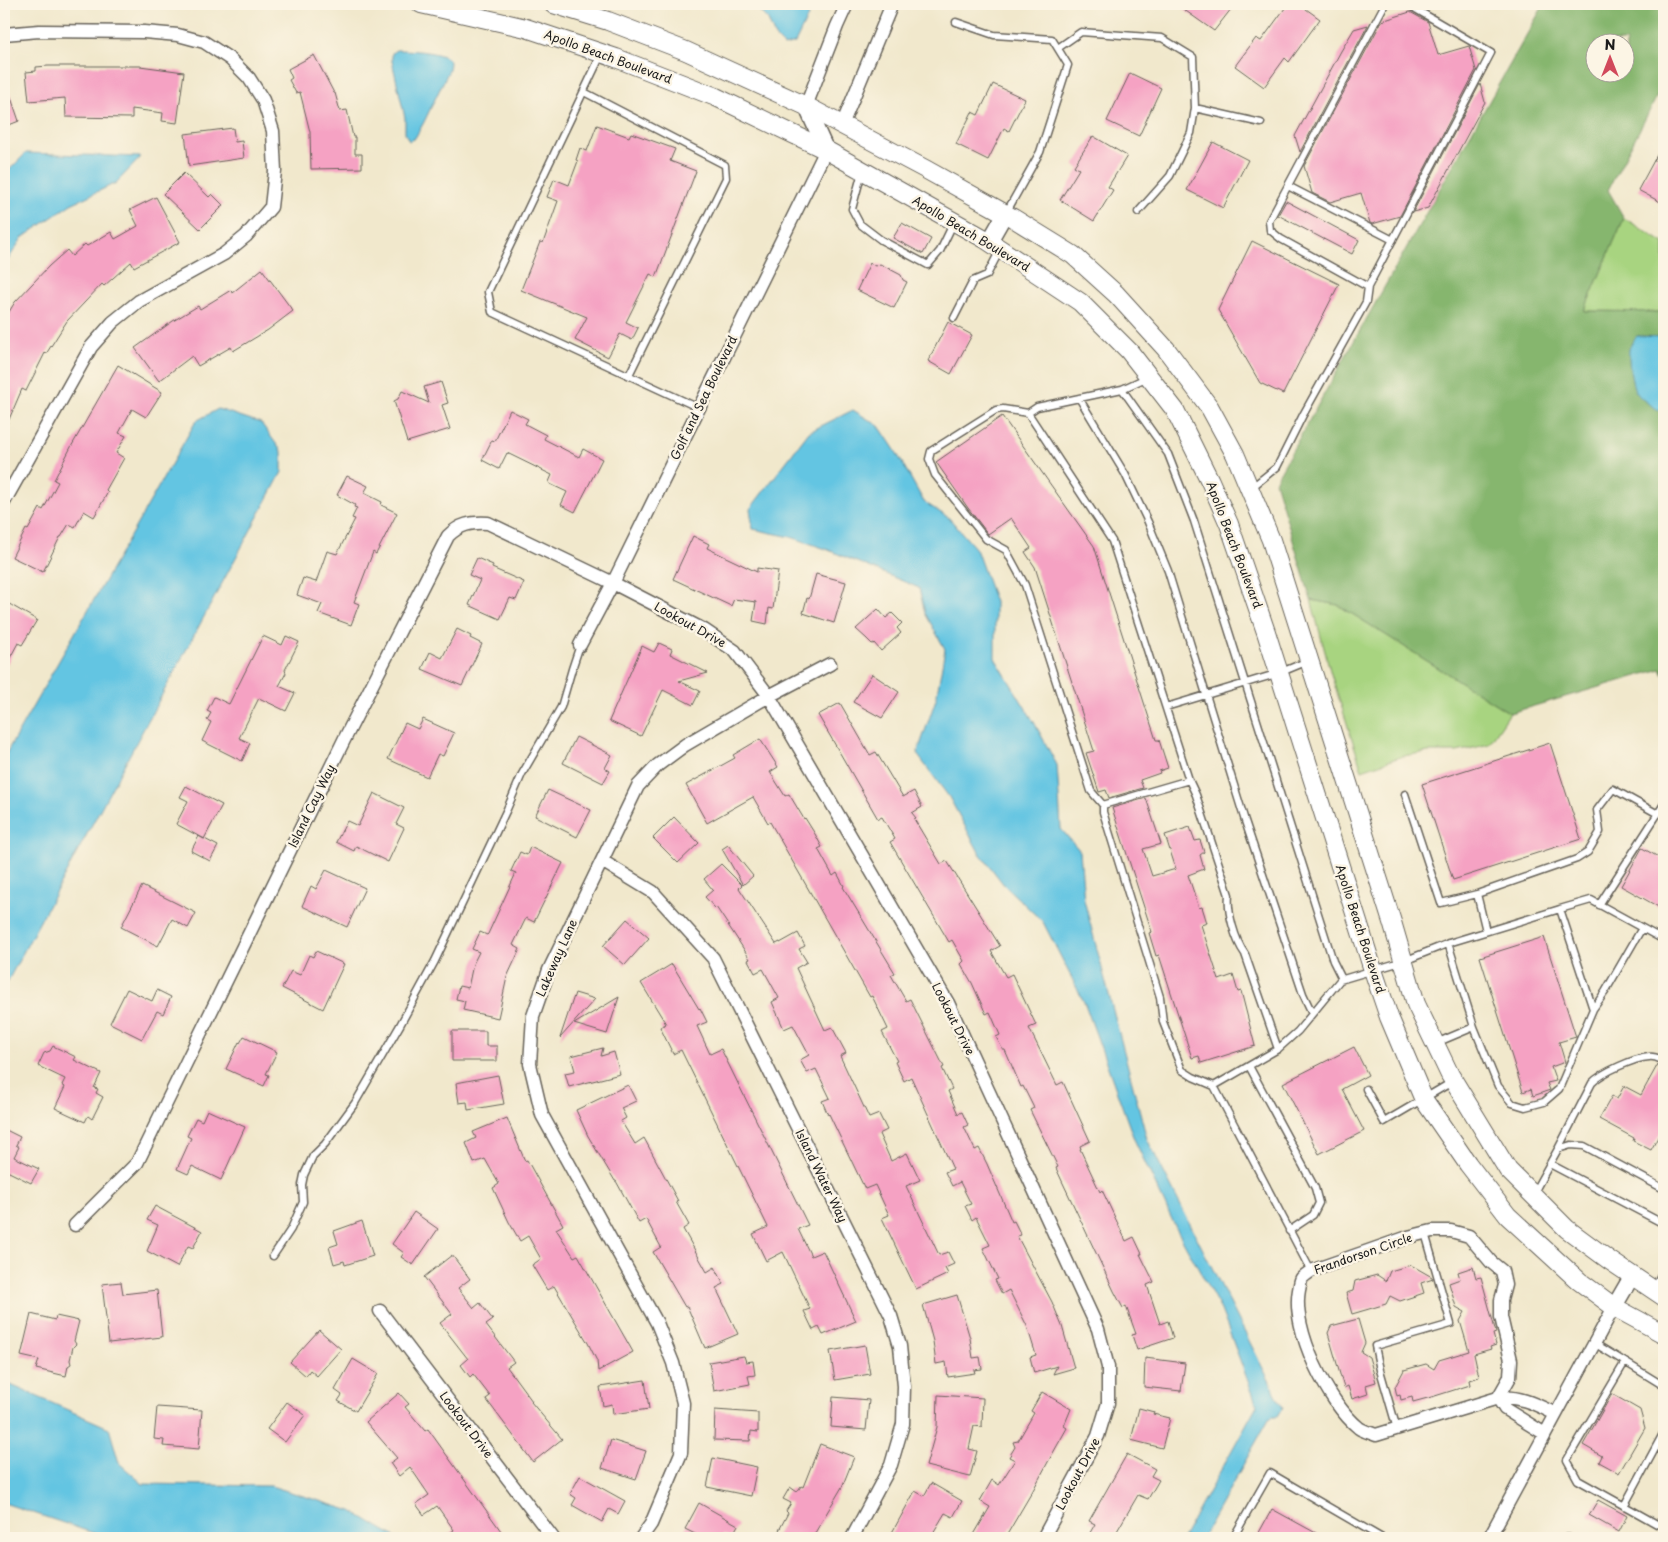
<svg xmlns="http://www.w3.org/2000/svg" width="1668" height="1542" font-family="'Playpen Sans',sans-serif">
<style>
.green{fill:#a8d480;stroke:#62784e}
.forest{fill:#86b66e;stroke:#516945;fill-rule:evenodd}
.water{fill:#64c5e2;stroke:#40707f}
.building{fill:#f5a2c3}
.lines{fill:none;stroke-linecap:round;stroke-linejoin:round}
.service-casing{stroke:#67635a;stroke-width:9}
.minor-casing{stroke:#67635a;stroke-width:15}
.tertiary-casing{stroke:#67635a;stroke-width:18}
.secondary-casing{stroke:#67635a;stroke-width:20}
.service{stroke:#fff;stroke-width:6}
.minor{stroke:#fff;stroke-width:12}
.tertiary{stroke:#fff;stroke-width:15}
.secondary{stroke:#fff;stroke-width:18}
.labels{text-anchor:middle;stroke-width:5;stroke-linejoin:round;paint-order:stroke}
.street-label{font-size:12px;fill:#1c1c1c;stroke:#fcf5e5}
</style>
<rect width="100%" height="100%" fill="#fcf5e5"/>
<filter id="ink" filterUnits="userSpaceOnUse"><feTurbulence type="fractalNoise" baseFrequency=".02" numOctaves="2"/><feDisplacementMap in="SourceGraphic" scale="10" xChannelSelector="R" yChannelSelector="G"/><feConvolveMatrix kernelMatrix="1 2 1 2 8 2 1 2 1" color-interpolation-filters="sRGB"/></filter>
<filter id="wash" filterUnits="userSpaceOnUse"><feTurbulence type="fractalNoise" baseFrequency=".0096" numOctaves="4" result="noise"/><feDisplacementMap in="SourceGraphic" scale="20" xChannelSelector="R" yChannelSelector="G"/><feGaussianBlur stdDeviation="1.12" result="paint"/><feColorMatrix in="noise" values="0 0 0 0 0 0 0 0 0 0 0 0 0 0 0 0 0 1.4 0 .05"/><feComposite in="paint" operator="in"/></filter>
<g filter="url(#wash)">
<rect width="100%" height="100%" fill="#f1e8cc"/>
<path class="green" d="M1624,218L1664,243V312L1584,311Z
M1311,600L1338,605L1510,713L1489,744L1457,752H1428L1403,756L1362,770L1331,674Z"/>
<path class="forest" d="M1544,4H1664V83L1608,190L1624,218L1584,311L1664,312V337L1637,336L1630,361L1632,381L1647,402L1664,413V676L1661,669L1510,713L1338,605L1311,600L1275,481ZM1596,42H1626V72H1596Z"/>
<path class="water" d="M753,4H812L810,12L795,43L784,46L775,37L768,20Z
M396,50C406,50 447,51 450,62C450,63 449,70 449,70L424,122L415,138L409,141L405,133V118L392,61V53Z
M26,153L141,157L116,183L71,204L22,238L4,266V175Z
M1637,336L1664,337V413C1655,408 1642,401 1636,392C1631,385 1628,357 1629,349C1631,344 1633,340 1637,336Z
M218,409L261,423L282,452V472L4,988V757L196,421Z
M853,410L879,426L895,450L924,502L949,518L976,549L995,602V658L1034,722L1057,765L1061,829L1080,851L1084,900L1147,1139L1283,1408L1278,1416H1272L1269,1419L1202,1538H1183L1257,1405L1221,1310L1176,1228L1134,1139L1085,1004L1043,922L1004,885L979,852L949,797L917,754L936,699L945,649L925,613L919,588L826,549L791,537L753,529L750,509L809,432Z
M4,1382L109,1428L119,1463L143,1484L271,1486L352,1511L397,1538H108L4,1503Z"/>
<g id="blocks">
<path class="building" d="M1176,4H1235L1214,31Z
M1288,4H1299L1320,19L1289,62L1285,58L1264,87L1235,66L1256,38L1261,41Z
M1410,12L1428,22L1438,55L1469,46L1476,70L1400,216L1372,224L1370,223L1361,193L1330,202L1312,193L1304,166L1382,21Z
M1368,25L1300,152L1295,136L1341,51L1354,29Z
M314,55L334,93H335L340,111L347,110L353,137H355V154H362V168L311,169L310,132L300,92L296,93L289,80L292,78L288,69Z
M48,66H140L184,72L177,123L162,121L163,113L132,109V118L66,117L65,98L29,101L26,72L36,71V67Z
M1130,73L1161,88L1139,136L1107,121Z
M6,83L19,121L4,127V84Z
M993,84L1025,99L1009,131L1004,128L988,160L956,144L972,112L978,115Z
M1480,84L1485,102L1428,208L1413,212Z
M597,125L629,137L631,133L675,149L670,161L696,171L656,277L650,274L626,322L638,328L632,340L620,334L608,357L575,340L587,317L521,290L540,242L543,243L558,201L547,197L554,179L569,185L578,161L576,160L580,148L587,151Z
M233,128L235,142L242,141L244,158L189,166L185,134Z
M1093,136L1127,156L1108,187L1113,190L1094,221L1060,200L1079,169L1074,166Z
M1213,142L1248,160L1223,208L1187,190Z
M1664,142V204L1638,190Z
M184,173L209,197L212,194L223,205L220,207L221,208L200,229L163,194Z
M156,197L180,242L134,267L131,262L104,286L102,284L67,321L46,354L45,353L26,391L22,389L4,431V320L15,302L49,266L67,250L72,256L85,244L87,246L111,232L115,239L138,226L130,210Z
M1286,201L1359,240L1352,254L1278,215Z
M902,223L931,239L923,254L893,238Z
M1252,241L1339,284L1283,394L1260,383L1218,310Z
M870,263L875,266L880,264L901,275L903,280L907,282L894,308L857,290Z
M262,269L293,311L268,330L233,351L231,347L198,366L192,356L159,381L135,348L173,321L198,306L200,309L231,290L232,293Z
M948,322L972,335L951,374L928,361Z
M118,365L162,392L146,417L132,409L119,433L126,436L116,453L124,458L106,490L108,492L94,517L84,511L75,527L69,524L61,537H60L43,572L12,557L26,529L28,530L40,508L43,510L58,482L54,480L71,447Z
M441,382L448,403L442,405L450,429L407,442L394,401L398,399L402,391L429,403L424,387Z
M510,410L528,419L525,424L546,435L544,439L579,457L583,449L602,459L575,512L561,505L567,492L550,484L549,482L552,475L507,453L499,469L482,460L492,440L495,441Z
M1002,416L1094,546L1156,740H1159L1168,768L1159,771L1160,773L1140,780L1143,788L1109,798L1106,790L1099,792L1086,753L1094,751L1035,567L1025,552L1031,548L1011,518L988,534L968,508L936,462Z
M347,476L368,486L364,493L382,502L381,505L397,513L376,554L373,552L354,602L359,604L351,625L318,613L322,604L297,595L303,578L316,582L327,551L337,554L355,519L352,518L357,508L354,507L355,505L337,495Z
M693,536L709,544L707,548L757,572V568L778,571L773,609L769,608L767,624L753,621L756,602L734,599L731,606L673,579Z
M477,558L493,565L492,568L524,582L516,600L510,598L500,619L469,605L480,580L469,575Z
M816,574L846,582L834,623L803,613L807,598L809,599Z
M4,601L37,620L22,645L18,643L4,669Z
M878,609L886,618L892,613L902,623L897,628L901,633L881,651L874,643L872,644L867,639L856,629Z
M457,629L471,636L470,638L482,644L462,686L422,669L430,652L442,658Z
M263,636L282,645L286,636L299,642L285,670L286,673L279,686L295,693L286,711L259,698L239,738L250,743L242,761L202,741L211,722L207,720L211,713L207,711L214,697L229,704Z
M659,643L672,649L670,654L708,673L679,681L700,691L693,705L663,690L641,736L609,721L642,646L654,652Z
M872,674L899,692L882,718L853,702Z
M840,703L870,755L876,752L903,797L914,791L922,807L912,813L916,818L914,819L941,864L947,861L1000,946L991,951L1006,977L1012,974L1036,1025L1029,1028L1057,1085L1063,1082L1090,1141L1080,1146L1081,1149H1080L1100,1192L1102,1190L1126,1241L1134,1237L1142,1254H1140L1154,1282L1147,1285L1160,1324L1168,1321L1173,1338L1137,1350L1132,1335L1136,1334L1126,1306L1123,1308L1114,1291L1062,1181L1056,1168L1058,1167L1030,1110L1034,1108L1023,1086L1021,1087L1005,1050H1003L996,1037L1000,1035L990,1012L986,1014L972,983L961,964L964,961L952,940L949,942L890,842L895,839L882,817L878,819L818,715Z
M423,719L454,733L443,756L438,754L427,777L388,759L405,723L418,729Z
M576,737L612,755L605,768L610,771L603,783L563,763Z
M760,739L778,767L770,772L785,796L789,794L804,819L805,818L815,834L822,847L818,849L833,876L837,873L844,886L843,887L895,973L891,975L906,1001L910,999L944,1067L942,1068L952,1089L948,1091L958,1114L962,1112L968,1125L964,1127L975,1150L979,1148L987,1164L1012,1222L1014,1221L1021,1235L1017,1236L1052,1302L1062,1326L1074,1368L1053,1374L1057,1366L1034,1373L1030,1357L1036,1355L1027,1326L1009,1290L1002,1294L995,1280L998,1279L983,1248L990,1245L976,1217L972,1220L965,1206L971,1204L960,1182L952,1186L945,1172L953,1169L911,1077L904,1081L895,1062L897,1061L882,1032L888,1029L872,996L870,997L770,822L768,823L753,797L707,823L686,785L735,758L733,755Z
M1550,743L1581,839L1453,880L1422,784Z
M186,786L222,805L204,839L176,824L188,801L180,797Z
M548,790L591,810L577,837L535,816Z
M374,793L404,808L396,824L404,828L388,862L356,846L354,851L336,842L347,821L358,826Z
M1146,798L1161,844L1143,849L1152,876L1176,869L1165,835L1190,827L1195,841L1200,840L1204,852L1200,855L1204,869L1188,875L1199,908L1202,907L1207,923L1201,925L1219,980L1233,975L1238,992L1241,991L1255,1046L1201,1063L1199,1056L1192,1058L1159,955L1156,956L1149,933L1152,932L1112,808Z
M674,817L699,843L678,863L653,838Z
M199,836L218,846L210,861L191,851Z
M728,845L753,876L743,885L722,849Z
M530,847L563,863L534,922L526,918L513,945L520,949L507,977L498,1018L463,1010L465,1001L456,999L459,986L468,988L473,964L479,952L472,949L480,932L487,935L488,934L516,873L511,871L520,852L527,855Z
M1642,848L1664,860V910L1621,886Z
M721,864L742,885L739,888L776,944L780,942V943L798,933L805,946L799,949L807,962L796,968L825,1030L832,1027L846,1053L840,1056L869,1118L879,1114L887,1130L879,1134L891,1161L907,1153L920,1180L906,1186L939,1255L948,1252L954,1264L945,1268L948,1274L916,1289L882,1218L889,1215L875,1185L865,1189L829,1114L828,1115L822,1101L830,1098L816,1069L807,1073L800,1060L809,1055L793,1025L784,1029L772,1002L779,998L763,969L755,973L748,960L750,959L734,934L716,907L715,908L705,897L713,890L704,879Z
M326,870L365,888L347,927L302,906L311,886L316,889Z
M142,886L196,913L188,928L172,919L158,946L121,927Z
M627,919L649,938L625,965L603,946Z
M1544,937L1576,1037L1559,1042L1565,1062L1551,1067L1556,1081L1547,1083L1550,1090L1533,1096L1531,1089L1523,1092L1480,957Z
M316,951L344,964L323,1009L282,988L291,971L300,975L309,955L313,957Z
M672,964L699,1009L700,1008L707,1022L697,1026L710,1054L721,1049L808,1225L798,1229L811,1256L823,1251L856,1321L823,1335L819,1327L813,1330L804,1311L810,1309L783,1252L766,1261L753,1234L768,1227L681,1050L673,1054L660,1027L666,1024L641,983Z
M127,989L152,1001L157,990L171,997L163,1014L157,1011L142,1039L110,1023Z
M575,993L595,999L560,1038Z
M619,997L607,1034L574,1024Z
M452,1031H486V1046H497V1061H452Z
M244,1036L277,1052L266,1074L269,1075L264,1086L226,1069L239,1042L240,1043Z
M53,1046L76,1057L74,1060L101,1073L94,1088L98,1089L96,1093L103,1097L92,1119L88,1116L85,1122L55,1108L65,1087L62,1085L65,1079L38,1066L44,1053L50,1051Z
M1354,1047L1368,1075L1342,1089L1364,1131L1319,1154L1283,1083Z
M603,1048L601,1056L614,1052L620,1074L569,1087L565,1073L575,1071L571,1056Z
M1658,1064L1664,1066V1126L1651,1150L1633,1141L1634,1138L1599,1119L1612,1096L1617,1099L1624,1086L1641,1095Z
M498,1075L504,1104L468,1110L467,1102L459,1103L456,1083Z
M628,1085L636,1101L621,1108L626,1118L621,1121L635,1144L644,1138L678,1201L676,1202L689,1225L683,1229L707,1272L715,1267L724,1284L716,1288L738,1334L705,1348L687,1306L685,1307L653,1252L661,1247L646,1219L639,1223L616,1181H615L588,1136L576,1110Z
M207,1110L245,1127L221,1180L192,1166L188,1174L177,1169L191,1138L187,1136L196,1118L202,1121Z
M507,1118L525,1161L527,1160L563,1225L556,1229L574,1257L578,1255L633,1352L598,1371L597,1361L588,1343L554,1286L547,1290L532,1265L541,1259L528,1236L520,1241L509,1222L493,1188L499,1184L485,1159L474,1163L466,1143L476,1138L473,1132Z
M4,1129L20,1137L16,1145L19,1147L14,1157L39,1169L31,1183L7,1171L4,1178Z
M155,1206L202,1231L193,1248L188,1246L177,1267L147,1251L158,1225L147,1220Z
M414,1212L438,1229L413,1265L401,1257L404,1253L392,1244Z
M362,1221L373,1256L345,1265L344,1261L334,1264L329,1247L338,1244L334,1231Z
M452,1255L470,1279L458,1288L474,1308L480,1303L493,1320L486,1325L514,1362L507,1367L532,1401L531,1402L562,1439L533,1462L486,1399L490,1396L473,1374L470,1377L461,1365L468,1359L440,1323L452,1314L424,1277Z
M1411,1265L1432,1277L1433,1279L1421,1283L1424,1293L1400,1301L1390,1296L1386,1304L1352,1314L1346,1293L1353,1291L1355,1281L1377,1275L1386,1281L1390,1271Z
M1473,1267L1476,1278L1481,1277L1496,1333L1493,1334L1496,1345L1490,1347L1491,1349L1474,1354L1479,1377L1469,1380L1470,1385L1435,1396L1413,1402L1412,1397L1401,1400L1400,1395L1397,1396L1395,1387L1404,1370L1426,1364L1434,1369L1439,1360L1469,1351L1460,1321L1465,1312L1456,1307L1449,1283L1460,1279L1458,1272Z
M121,1282L123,1294L157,1290L162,1337L109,1343L102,1284Z
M957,1295L970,1338L973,1358L980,1357L982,1369L974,1370L975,1373L948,1377L946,1362L936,1364L933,1341L923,1305Z
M31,1314L55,1320L56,1316L79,1321L74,1341L76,1344L73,1347L70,1360L71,1364L68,1366L66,1376L36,1369L39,1360L21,1356Z
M1358,1319L1365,1343L1361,1352L1369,1357L1376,1382L1366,1385L1368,1394L1352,1399L1348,1386L1344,1388L1328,1333L1331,1326Z
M319,1330L341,1349L317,1376L310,1370L306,1376L290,1362Z
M865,1345L870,1374L835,1380L830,1351Z
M744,1356L746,1362L753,1361L755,1375L748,1376L750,1384L714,1391L709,1362Z
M1145,1358L1185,1363L1181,1391L1144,1387Z
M353,1359L378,1374L356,1411L338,1401L342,1395L335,1390Z
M645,1380L649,1409L613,1414L612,1404L603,1406L600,1387Z
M1042,1392L1071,1409L1064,1426L1067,1428L1048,1462L1032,1492L1005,1538H972L990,1507L980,1501L992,1480L999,1485L1015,1460L1009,1457L1015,1447L1013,1442L1018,1441L1034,1413L1031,1411Z
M399,1393L409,1404L405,1407L425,1431L428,1429L506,1538H443L454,1530L437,1506L424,1515L416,1504L429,1495L410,1467L399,1476L390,1463L397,1458L366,1422Z
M1612,1394L1640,1410L1645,1428L1619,1473L1599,1462L1602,1456L1583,1445Z
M938,1395L983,1398L982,1427L974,1426L969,1449L977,1451L970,1477L926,1466L937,1427Z
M833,1397L869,1400L866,1430L831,1427Z
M287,1402L305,1415L285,1442L267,1429Z
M157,1407L202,1410L199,1449L163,1446L164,1440L154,1439Z
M1139,1408L1154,1412L1153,1414L1170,1418L1162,1448L1131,1440Z
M715,1410L758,1413V1432L751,1431L750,1441L714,1440Z
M611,1440L646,1451L636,1479L602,1468Z
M820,1444L854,1457L842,1487L812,1538H775L788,1513L786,1511L791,1503L783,1499L790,1487L797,1492L801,1486L803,1487Z
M1127,1454L1155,1469L1151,1476L1159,1480L1148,1499L1138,1495L1113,1538H1087L1095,1524L1089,1521Z
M713,1458L757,1467L751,1496L707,1487Z
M580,1476L625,1501L618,1514L609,1509L602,1522L572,1505L576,1498L570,1494Z
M931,1483L962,1501L953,1517L945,1513L930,1538H889L915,1491L924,1496Z
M1598,1500L1627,1516L1619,1532L1589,1515Z
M699,1503L738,1525L731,1538L723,1534L721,1538H703L685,1529Z
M1272,1509L1325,1538H1256Z"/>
</g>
</g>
<g filter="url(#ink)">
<use href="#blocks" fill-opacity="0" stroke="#67635a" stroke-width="1"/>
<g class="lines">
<defs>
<path id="service" d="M956,22L994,35L1052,39L1068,65L1040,152L1006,213
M1058,48L1081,32L1162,38L1193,57L1195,108L1191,133L1170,176L1138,212
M601,55L488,292L492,312L699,408
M584,92L725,165L726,178L629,375
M1195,108L1261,123
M862,172L852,209L860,224L881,240L928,265L940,251L953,224
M1288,186L1393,240
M1368,287L1281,239L1270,230L1269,221L1385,4
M954,318L973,281L987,275L1000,250
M1122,389L1168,454L1194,521L1333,961L1342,979
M1079,398L1125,474L1148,522L1168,571L1245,821L1303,994L1312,1013
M1028,413L1112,541L1189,780L1196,795L1229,895C1227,912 1235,940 1245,954L1278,1049
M1251,488L1277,467L1303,415L1366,302L1368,287L1491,53L1407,4
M1166,707L1279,673L1308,661
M1189,780L1103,805V812L1160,997L1163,1022L1182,1070L1193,1077L1214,1086L1311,1271
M1405,794L1441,903L1477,894L1486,931
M1103,805L1091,791L1025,585L1006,550L986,539L935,475L929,459L931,451L996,410L1003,409L1028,413L1037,407L1122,389L1148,377
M1477,894L1577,859L1588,852L1600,832L1597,810L1613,789L1658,814
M1599,905L1664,804
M1560,909L1591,900L1664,940
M1448,943L1474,1027L1498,1086L1512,1103L1525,1107L1544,1102L1559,1089L1593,1009L1605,992L1642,928
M1436,1043L1474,1027
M1249,1066L1315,1188L1319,1203L1313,1215L1289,1231
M1214,1086L1278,1049L1298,1031L1340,980L1404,961L1452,942L1560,909L1593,1009
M1366,1089L1384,1122L1452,1082
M1558,1149L1592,1083C1602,1072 1635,1058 1649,1057C1655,1056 1659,1059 1664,1061
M1550,1164L1664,1224
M1533,1194L1558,1149L1571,1145L1584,1146L1664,1189
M273,1256L291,1229L303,1202L302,1185L304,1175L313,1156L325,1144L355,1103L399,1027L435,961L507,809L522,774L561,707L572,669L580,645
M1654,1288L1664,1269
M1594,1343L1664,1386
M1625,1362L1567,1460L1578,1480L1664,1528
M1397,1429L1380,1370L1375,1346L1451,1324L1425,1233
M1624,1506L1664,1432
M1233,1538L1270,1473L1382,1538
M1567,1538H1569"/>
<path id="minor" d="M4,34L39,31L144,32L178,35L204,42L230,59L249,78L263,100L273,131L275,171L271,207L246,236L224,254L139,301L113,322L91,347L4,502
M806,106L837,26L847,4
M842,125L892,4
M580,645L613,583L826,150
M602,861L653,892L713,958L891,1316L900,1346L904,1386L903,1424L891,1465L852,1538
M75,1225L137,1163L344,740L448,536C460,524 471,522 488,523L613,583L704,630L735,651L769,696L948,1003L1098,1329L1108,1367V1403L1098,1436L1043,1538
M1432,1231H1451L1469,1236L1491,1262L1502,1271L1505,1285L1501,1300V1317L1511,1360L1510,1377L1498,1398L1376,1435C1371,1433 1363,1431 1359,1428C1328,1403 1291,1329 1299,1290C1300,1286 1300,1281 1302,1278C1304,1276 1308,1273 1311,1271L1408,1237Z
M380,1311L553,1538
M1545,1434L1505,1409L1498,1398C1519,1395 1537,1405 1556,1414
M641,1538L651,1524L681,1453L683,1403L673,1363L657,1323L542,1115L530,1064L533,1016L549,970L638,786L658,765L685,745L769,696L830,664
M1489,1538L1614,1307"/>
<path id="tertiary" d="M806,106L826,150
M989,242L1005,214
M1614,1307L1632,1276"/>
<path id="secondary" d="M421,4L526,28L616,58L716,97L826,150L985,239L1080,302L1129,351L1175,410L1210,481L1229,524L1266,632L1373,970L1389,1017L1424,1100L1468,1164L1508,1216L1579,1281L1614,1307L1664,1334
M553,4L608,21L686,51L806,106L925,169L1013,218L1073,255L1116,294L1166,349L1210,408L1235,454L1271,540L1392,922L1416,1004L1450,1075L1508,1170L1567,1229L1609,1260L1664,1297"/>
</defs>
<use href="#service" class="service-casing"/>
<use href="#minor" class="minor-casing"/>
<use href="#tertiary" class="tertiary-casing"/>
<use href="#secondary" class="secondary-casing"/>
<use href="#service" class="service"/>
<use href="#minor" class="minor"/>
<use href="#tertiary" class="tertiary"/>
<use href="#secondary" class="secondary"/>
</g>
</g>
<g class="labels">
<g class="street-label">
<text transform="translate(608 57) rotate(20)" y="4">Apollo Beach Boulevard</text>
<text transform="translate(971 234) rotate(31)" y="4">Apollo Beach Boulevard</text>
<text transform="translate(704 398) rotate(-64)" y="4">Golf and Sea Boulevard</text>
<text transform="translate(1234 545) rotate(69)" y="4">Apollo Beach Boulevard</text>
<text transform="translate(690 625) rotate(29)" y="4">Lookout Drive</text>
<text transform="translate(312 806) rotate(-64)" y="4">Island Cay Way</text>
<text transform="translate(1360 929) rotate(72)" y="4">Apollo Beach Boulevard</text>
<text transform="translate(557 958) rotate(-66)" y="4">Lakeway Lane</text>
<text transform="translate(953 1019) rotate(63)" y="4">Lookout Drive</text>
<text transform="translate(821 1176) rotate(64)" y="4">Island Water Way</text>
<text transform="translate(1363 1254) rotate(-19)" y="4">Frandorson Circle</text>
<text transform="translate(466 1425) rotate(53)" y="4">Lookout Drive</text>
<text transform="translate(1078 1474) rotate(-62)" y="4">Lookout Drive</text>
</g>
</g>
<rect width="1668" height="1542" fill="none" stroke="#fcf5e5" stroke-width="20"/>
<g transform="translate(1610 58)"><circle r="24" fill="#fcf5e5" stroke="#a29e95"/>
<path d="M0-4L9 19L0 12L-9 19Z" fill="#d1495b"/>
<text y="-8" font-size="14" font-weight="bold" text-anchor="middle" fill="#1c1c1c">N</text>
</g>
</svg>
